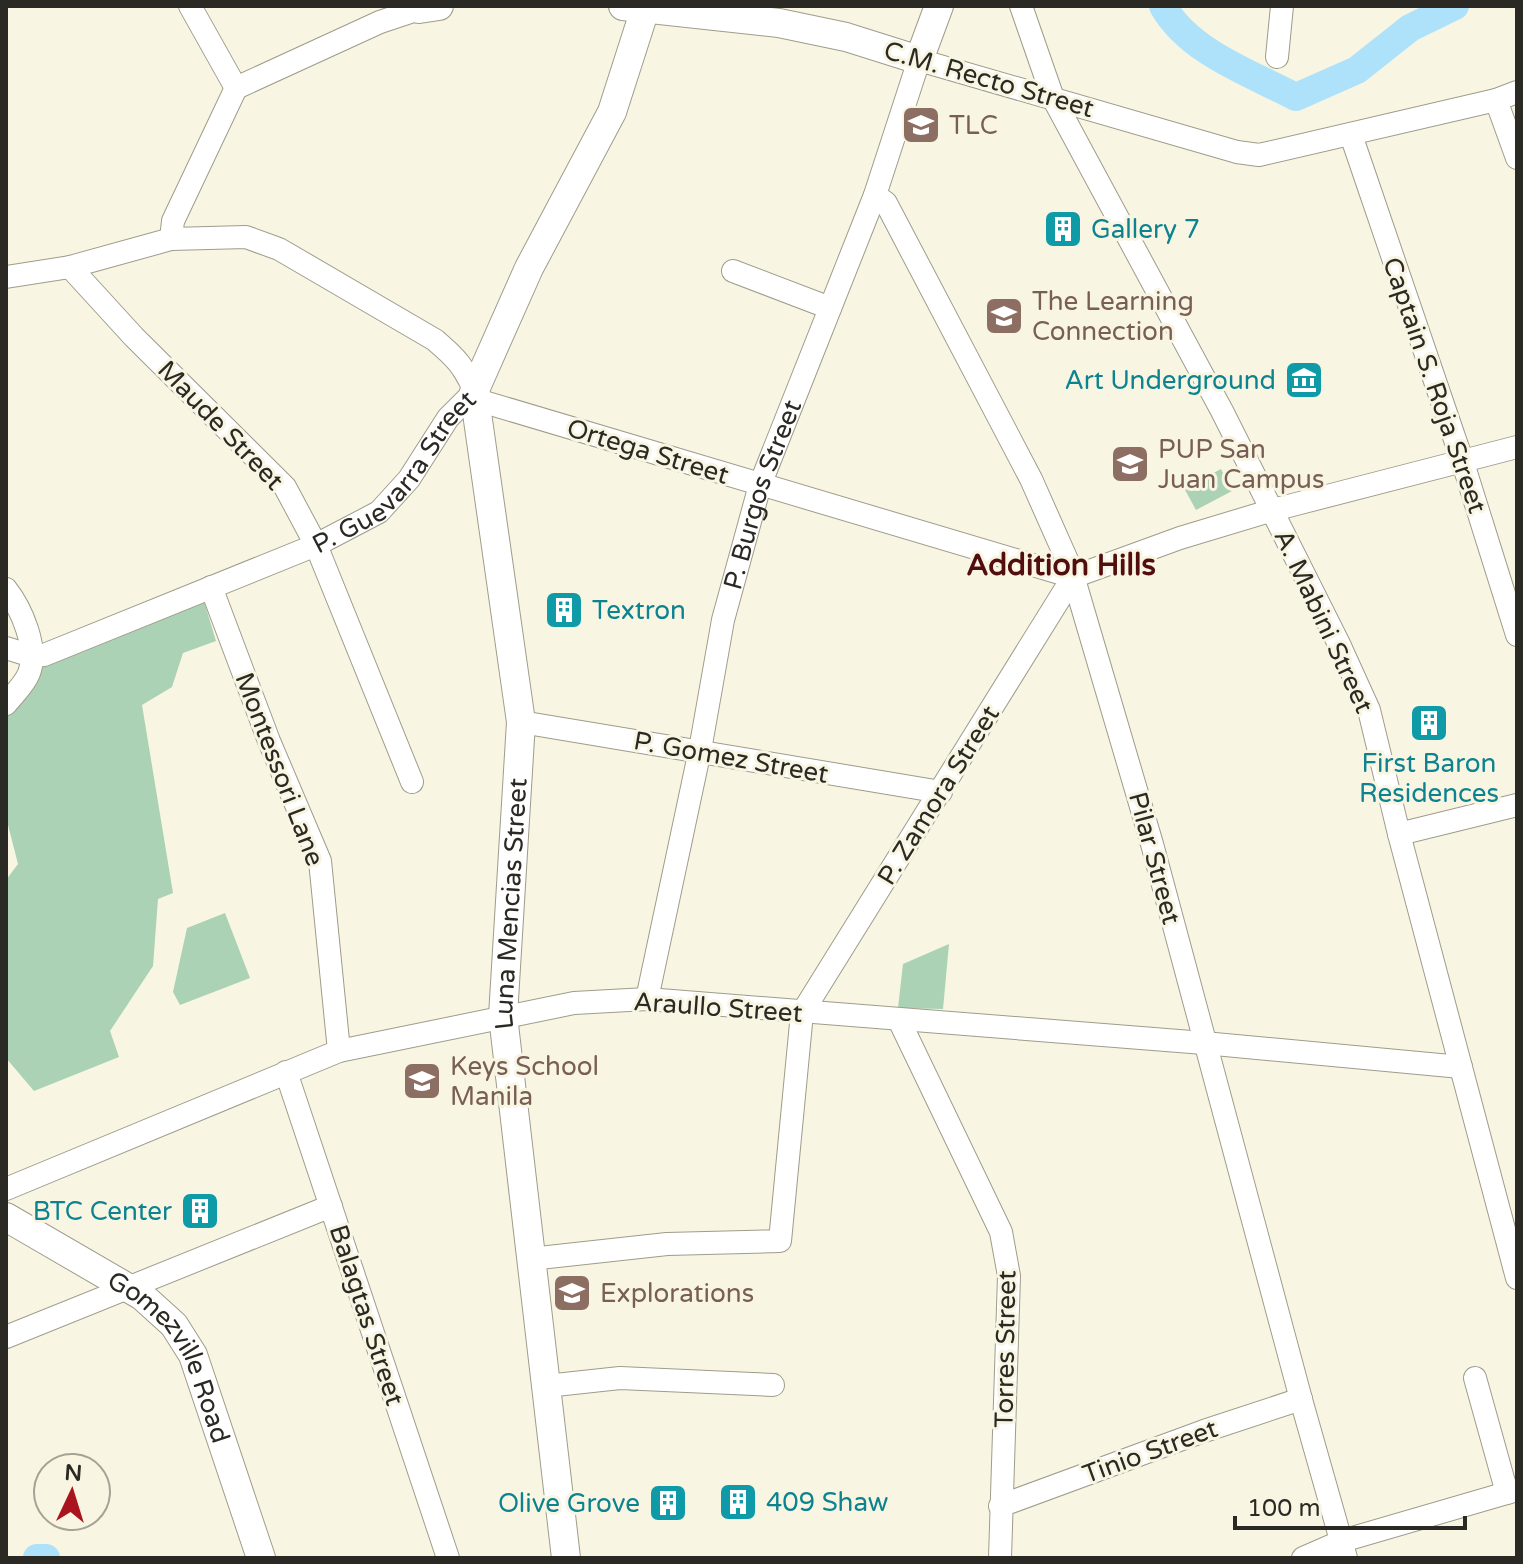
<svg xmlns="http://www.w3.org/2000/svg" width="1523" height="1564" font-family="'Varela Round',sans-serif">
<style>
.green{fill:#abd2b4}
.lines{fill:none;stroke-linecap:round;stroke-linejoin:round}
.river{stroke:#aee1fa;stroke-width:28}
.minor-casing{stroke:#9f9c8b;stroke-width:24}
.major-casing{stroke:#9f9c8b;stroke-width:30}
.minor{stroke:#fff;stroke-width:22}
.major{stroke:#fff;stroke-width:28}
.labels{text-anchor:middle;stroke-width:6;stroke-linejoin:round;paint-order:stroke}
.street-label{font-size:26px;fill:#2b2923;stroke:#f8f5e3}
.education-label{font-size:26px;fill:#785e54;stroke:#f8f5e3;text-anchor:start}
.culture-label{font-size:26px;fill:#0d838f;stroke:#f8f5e3;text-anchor:start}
.quarter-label{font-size:30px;font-weight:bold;fill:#520e0f;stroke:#f8f5e3}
</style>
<rect width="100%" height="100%" fill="#f8f5e3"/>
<path class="green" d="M1221,469L1232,491L1196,510L1184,488Z
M203,598L216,641L183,653L172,687L142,705L173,893L158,899L153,966L110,1031L119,1057L34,1091L6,1058V880L18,864L6,817V714L32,669Z
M225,913L250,978L180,1005L173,992L187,928Z
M949,944L943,1009L898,1008L903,964Z"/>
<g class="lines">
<path class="river" d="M1163,6C1189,52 1250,73 1296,97L1357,70L1410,28L1455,6
M37,1558H46"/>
<defs>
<g id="minor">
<path d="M190,6L236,88"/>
<path d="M1021,6L1053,98L1222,411L1339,644L1369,710L1399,834L1517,1278"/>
<path d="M1277,57L1282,6"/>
<path d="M1496,100L1517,158"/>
<path d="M1351,135L1463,463L1517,635"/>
<path d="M875,195L886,203L1031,479L1071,569L1152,844L1302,1403L1346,1558"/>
<path d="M171,239L173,221L236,88L380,22L419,9"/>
<path d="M70,267L134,337L285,487L316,545L412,782"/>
<path d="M733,271L830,308"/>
<path d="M6,277L70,267L171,239L246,237L279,249L435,340C445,349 456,357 463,369C471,381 474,392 484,402L1073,577L1180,538L1273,510L1517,447"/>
<path d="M211,587L269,741L320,861L339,1051"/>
<path d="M6,589C21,608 39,648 29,673C25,684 13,695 6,704"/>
<path id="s1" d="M6,648L32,656L44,655L316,545L379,512L409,479L448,418L474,392"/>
<path d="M521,722L941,792"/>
<path d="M1399,834L1517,805"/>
<path id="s2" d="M647,999L700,750L723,620L760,485L875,195L919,60L1237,152L1259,155L1496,100L1517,92"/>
<path d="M899,1020L1001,1232L1009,1276L1000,1558"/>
<path d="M286,1072L448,1558"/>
<path d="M6,1189L339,1051L574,1003L647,999L1204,1043L1461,1067"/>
<path d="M530,1259L667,1244L780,1241L802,1013L1073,577"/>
<path d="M6,1337L331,1206"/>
<path d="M1475,1378L1507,1493"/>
<path d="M546,1386L620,1378L773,1385"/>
<path d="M1000,1506L1204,1431L1301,1399"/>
<path d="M1303,1558L1342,1541L1517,1490"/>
</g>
<g id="major">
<path d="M418,6L419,9L439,6"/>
<path d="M623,6L779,23L846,37L919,60L939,6"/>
<path id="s3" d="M6,1217L142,1296L174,1325L193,1355L261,1558"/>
<path id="s4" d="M566,1558L503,1016L521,722L474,392L529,268L612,112L646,6"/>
</g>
</defs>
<use href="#minor" class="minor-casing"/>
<use href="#major" class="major-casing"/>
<use href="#minor" class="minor"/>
<use href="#major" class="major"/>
</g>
<defs>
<symbol id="school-square" viewBox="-11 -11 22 22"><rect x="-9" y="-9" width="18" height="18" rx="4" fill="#8d6e63" stroke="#f8f5e3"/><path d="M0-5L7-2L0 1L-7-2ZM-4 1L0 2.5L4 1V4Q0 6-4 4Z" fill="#fff"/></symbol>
<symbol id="building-square" viewBox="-11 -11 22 22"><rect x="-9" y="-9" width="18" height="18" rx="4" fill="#0f9aa8" stroke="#f8f5e3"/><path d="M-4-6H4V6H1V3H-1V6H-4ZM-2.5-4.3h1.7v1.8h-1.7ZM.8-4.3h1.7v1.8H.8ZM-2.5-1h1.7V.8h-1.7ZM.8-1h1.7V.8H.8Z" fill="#fff"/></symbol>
<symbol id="museum-square" viewBox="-11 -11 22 22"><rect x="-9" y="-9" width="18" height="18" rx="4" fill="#0f9aa8" stroke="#f8f5e3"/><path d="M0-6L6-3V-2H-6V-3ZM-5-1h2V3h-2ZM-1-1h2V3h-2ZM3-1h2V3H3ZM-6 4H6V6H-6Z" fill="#fff"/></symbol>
<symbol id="university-square" viewBox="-11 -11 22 22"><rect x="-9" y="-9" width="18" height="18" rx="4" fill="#8d6e63" stroke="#f8f5e3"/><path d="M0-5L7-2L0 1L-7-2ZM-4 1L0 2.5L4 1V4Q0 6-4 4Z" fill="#fff"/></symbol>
</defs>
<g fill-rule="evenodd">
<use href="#school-square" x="899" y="103" width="44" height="44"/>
<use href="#building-square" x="1041" y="207" width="44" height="44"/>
<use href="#school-square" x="982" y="294" width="44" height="44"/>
<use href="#museum-square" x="1282" y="358" width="44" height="44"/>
<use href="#university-square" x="1108" y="442" width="44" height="44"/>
<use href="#building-square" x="542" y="588" width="44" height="44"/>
<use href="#building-square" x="1407" y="701" width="44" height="44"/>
<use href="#school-square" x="400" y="1059" width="44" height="44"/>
<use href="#building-square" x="178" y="1189" width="44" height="44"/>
<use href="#school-square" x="550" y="1271" width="44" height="44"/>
<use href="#building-square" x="716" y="1480" width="44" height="44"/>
<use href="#building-square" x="646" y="1481" width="44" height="44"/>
</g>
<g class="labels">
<g class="street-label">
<text transform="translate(989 79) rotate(16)" y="9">C.M. Recto Street</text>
<text transform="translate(1435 385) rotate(71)" y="9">Captain S. Roja Street</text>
<text transform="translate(221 425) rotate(46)" y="9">Maude Street</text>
<text transform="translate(648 451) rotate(17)" y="9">Ortega Street</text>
<text dy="9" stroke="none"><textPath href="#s1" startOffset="442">P. Guevarra Street</textPath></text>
<text dy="9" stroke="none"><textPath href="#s2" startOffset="518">P. Burgos Street</textPath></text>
<text transform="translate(1324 621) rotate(65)" y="9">A. Mabini Street</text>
<text transform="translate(731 757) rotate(10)" y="9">P. Gomez Street</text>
<text transform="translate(280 769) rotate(69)" y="9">Montessori Lane</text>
<text transform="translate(938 795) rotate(-58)" y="9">P. Zamora Street</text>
<text transform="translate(1155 858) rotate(75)" y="9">Pilar Street</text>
<text dy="9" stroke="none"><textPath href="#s4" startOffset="658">Luna Mencias Street</textPath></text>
<text transform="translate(718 1007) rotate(4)" y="9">Araullo Street</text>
<text transform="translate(367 1315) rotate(72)" y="9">Balagtas Street</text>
<text transform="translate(1005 1349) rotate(-89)" y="9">Torres Street</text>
<text dy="9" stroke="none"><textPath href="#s3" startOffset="224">Gomezville Road</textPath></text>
<text transform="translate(1150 1451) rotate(-20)" y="9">Tinio Street</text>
</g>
<g class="education-label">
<text x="949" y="134">TLC</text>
<text x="1032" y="310">The Learning<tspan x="1032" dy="30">Connection</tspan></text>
<text x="1158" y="458">PUP San<tspan x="1158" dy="30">Juan Campus</tspan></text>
<text x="450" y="1075">Keys School<tspan x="450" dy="30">Manila</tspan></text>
<text x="600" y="1302">Explorations</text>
</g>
<g class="culture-label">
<text x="1091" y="238">Gallery 7</text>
<text x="1276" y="389" text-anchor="end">Art Underground</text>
<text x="592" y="619">Textron</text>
<text x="1429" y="772" text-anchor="middle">First Baron<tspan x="1429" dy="30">Residences</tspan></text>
<text x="172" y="1220" text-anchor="end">BTC Center</text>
<text x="766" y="1511">409 Shaw</text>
<text x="640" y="1512" text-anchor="end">Olive Grove</text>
</g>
<g class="quarter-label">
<text x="1061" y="575">Addition Hills</text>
</g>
</g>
<rect width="1523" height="1564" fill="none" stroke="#2b2923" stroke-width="16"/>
<g transform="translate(72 1492) rotate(4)"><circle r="38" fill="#f8f5e3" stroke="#a6a396" stroke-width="2"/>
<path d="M0-6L14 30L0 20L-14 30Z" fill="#a9141e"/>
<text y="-12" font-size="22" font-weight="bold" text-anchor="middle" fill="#2b2923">N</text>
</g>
<path d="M1235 1516v12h230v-12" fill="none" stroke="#2b2923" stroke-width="4"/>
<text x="1247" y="1516" font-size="24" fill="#2b2923" stroke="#f8f5e3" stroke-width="6" paint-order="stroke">100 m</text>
</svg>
